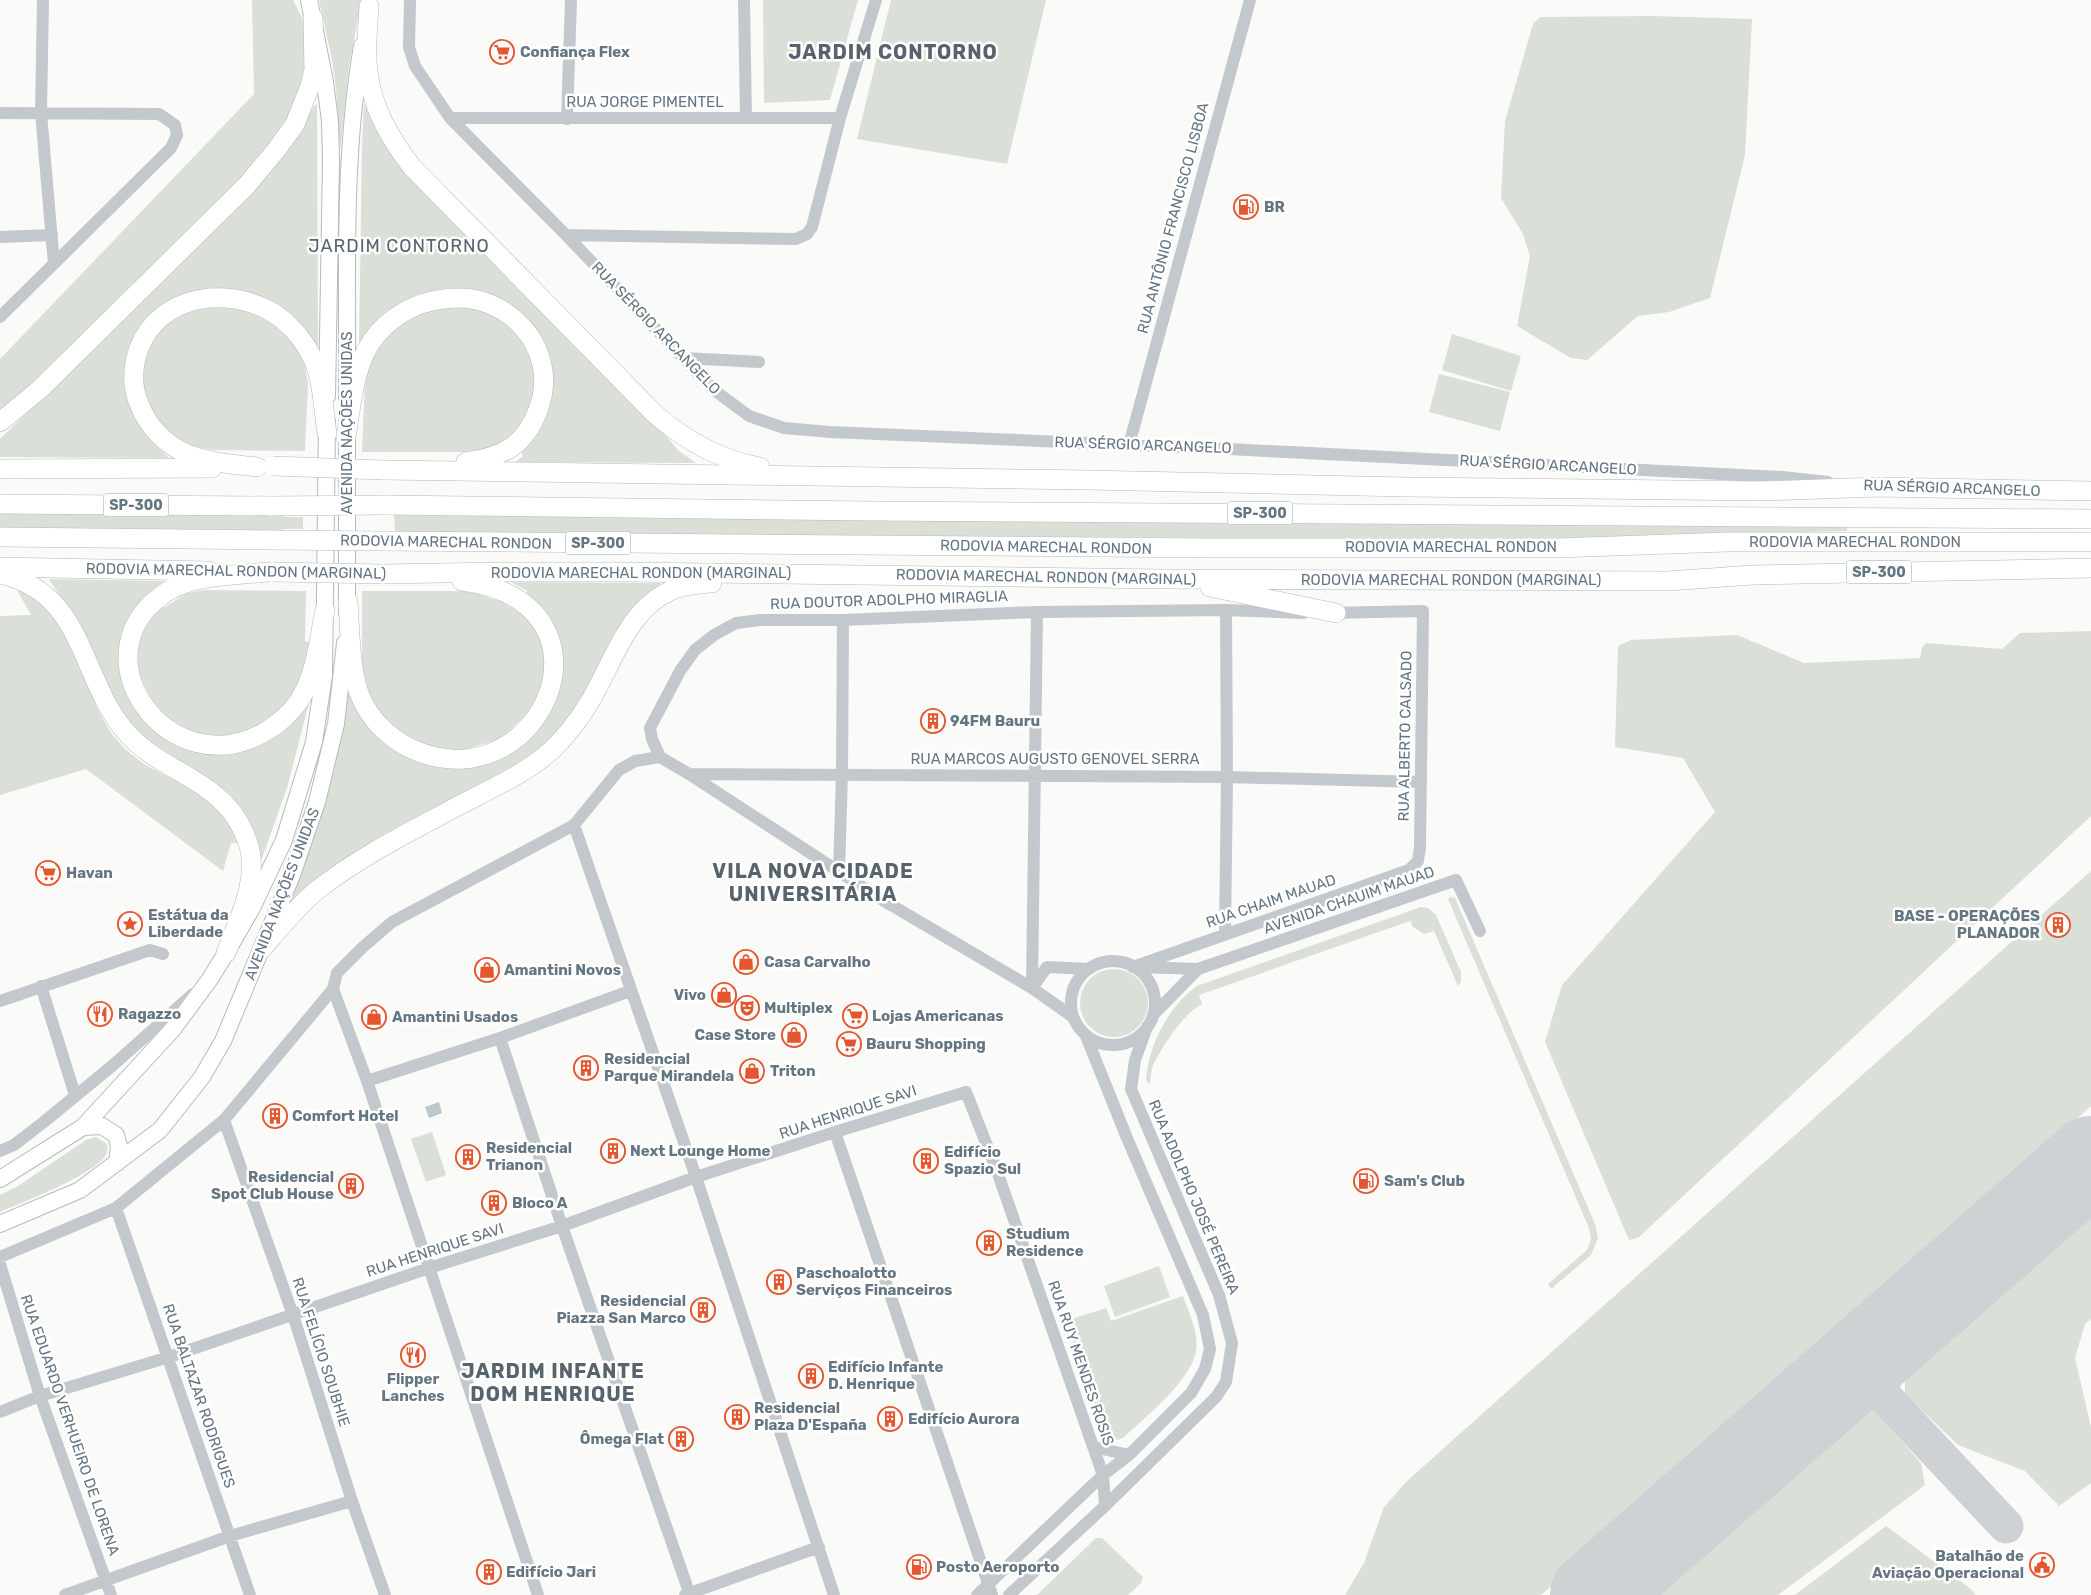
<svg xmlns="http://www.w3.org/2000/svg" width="2091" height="1595" font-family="Rubik,sans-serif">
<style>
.green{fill:#dadfd7}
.water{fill:#bbc7cb}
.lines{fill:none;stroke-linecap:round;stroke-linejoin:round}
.taxiway{stroke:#ced2d4;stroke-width:35}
.runway{stroke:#ced2d4;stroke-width:88}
.major-casing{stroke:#b5babe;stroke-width:18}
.highway-casing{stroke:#b4b9bd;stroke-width:20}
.minor{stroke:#c3c8cc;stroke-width:12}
.major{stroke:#fff;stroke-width:16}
.highway{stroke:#fff;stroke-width:19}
.highway-bridge-casing{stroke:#b4b9bd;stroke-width:20;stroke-linecap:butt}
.highway-bridge{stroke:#fff;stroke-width:19}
.labels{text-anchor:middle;stroke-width:5;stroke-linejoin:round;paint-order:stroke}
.shield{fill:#fff;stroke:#939fa8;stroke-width:1}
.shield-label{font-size:14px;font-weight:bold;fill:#657683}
.poi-label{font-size:15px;font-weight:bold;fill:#657683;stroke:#fff;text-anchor:start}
.street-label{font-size:15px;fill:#657683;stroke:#fff}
.quarter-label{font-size:18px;letter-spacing:1px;fill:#57646e;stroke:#fff}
.district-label{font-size:20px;font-weight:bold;letter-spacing:1px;fill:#57646e;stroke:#fff}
</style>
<rect width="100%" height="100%" fill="#fafaf8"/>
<path class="green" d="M252,0H293L306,25L307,70L294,112L269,152L31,388L0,414V359L254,94Z
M319,0H362L349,66L340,151L336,89L332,60Z
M763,0H858L830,100L764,103Z
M891,0H1046L1007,164L857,139Z
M1653,16L1752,19L1745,155L1710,298L1669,312L1638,316L1587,360L1571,358L1517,326L1530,256L1523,234L1501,198L1505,121L1533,24L1540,17Z
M364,103L383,138L657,425L679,451L696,463L515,462L523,456L521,452C529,442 539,434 544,422C551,408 553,389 551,374C546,310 482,275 423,293C396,301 374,321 359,344L362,148Z
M317,104L318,347C292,308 256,286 209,289C195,290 180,294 169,302C157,309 148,321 139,331L146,433L154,444L169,458L0,457V439L263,180L293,143L314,106Z
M225,305L255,312L281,328L304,359L308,384L305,451L211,450L196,447L182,441L168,433L154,418L141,388L143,356L159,328L182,312Z
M462,305L506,319L531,351L537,393L523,424L512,434L499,444L484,450L468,452H362L365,378L373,352L391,331L418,313Z
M1452,334L1521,356L1511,391L1442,370Z
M1439,374L1510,392L1500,431L1429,412Z
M0,512L282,513L285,517H303V529H284L281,531L0,529Z
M394,515L1747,526L1847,527V531L1748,533L1585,539H1351L395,532Z
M49,579L164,581C120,619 108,656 136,709L236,751L266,743L279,735L293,723L309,703L287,788L261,861L258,846L125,722L72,615Z
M511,582L661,583L650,594L559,732L530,757L281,919L320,818L349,673C355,687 368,726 377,735C390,750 406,758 425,764C486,780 546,740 560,680C565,660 561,636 549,618C543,609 534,601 526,594L527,591Z
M13,583L41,601L68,638L98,710L111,733L126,750L144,764L200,794L225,815L240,843H231L223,871L86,769L0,795V616L31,615Z
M204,590L306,591L305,641L311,643L300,687L281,713L241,736H198L159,716L134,663L140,628L160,605L165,607L187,593Z
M362,591H463L478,594L502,602L533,622L547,658L537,705L500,739L461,751L430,747L404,736L381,716L365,686L362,666Z
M2091,631V816L1638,1238L1629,1240L1545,1042L1562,985L1715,812L1683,758L1615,747L1618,646L1631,640L1737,635L1804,663L1920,658L1922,648L1926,643L2002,649L2020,633Z
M2091,871V1106L1541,1595H1345L1364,1563L1384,1507L1407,1481Z
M1450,897L1455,898L1595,1224L1598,1238L1591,1255L1551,1289L1548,1284L1587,1250L1591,1239L1589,1228L1448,899Z
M1421,907L1428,908L1436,915L1461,972V982L1458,986L1434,931L1424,934L1413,927L1410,921L1199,995L1202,1004C1185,1012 1164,1044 1155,1061C1151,1068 1151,1076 1150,1084L1146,1081C1148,1045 1169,1006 1197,986Z
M1080 1003a34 34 0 1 1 68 0a34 34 0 1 1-68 0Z
M432,1132L446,1175L426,1182L411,1139Z
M96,1137L107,1144C108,1150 107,1155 103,1159C85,1178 26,1201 0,1212V1195L18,1186L86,1140Z
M2091,1214V1319L2085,1324L2075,1358L2091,1427V1483L2059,1506L2025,1471L1958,1445L1905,1394V1376Z
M1159,1266L1170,1297L1115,1317L1104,1286Z
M1183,1296C1189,1313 1199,1333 1196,1351C1191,1381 1145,1417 1123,1438C1116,1441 1111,1441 1105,1435L1066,1321L1106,1308L1111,1321Z
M1867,1407L1875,1411L1921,1463L1925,1485L1778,1595H1654Z
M1886,1526L1971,1589L1976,1595H1795Z
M1096,1538H1102L1143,1577L1141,1583L1128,1595H1037Z"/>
<path class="water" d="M439,1102L442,1113L429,1118L425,1107Z"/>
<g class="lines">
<path class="taxiway" d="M1829,1391L1882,1394L1887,1340
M1882,1394L2006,1526"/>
<path class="runway" d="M1594,1595L2091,1160"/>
<defs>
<path id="major" d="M309,0L325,82L330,121L331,161L327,396
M347,398C348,281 342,162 362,46
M347,425V613
M83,1127L102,1126L116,1135L119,1146L117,1163
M0,1179L83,1127L173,1029L210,979L226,953L252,908L284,840L314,742L324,675L327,421
M0,1224L80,1190L160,1130L202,1077L223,1041L292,875L317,802L336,724L345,643"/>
<path id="highway" d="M369,6C368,27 365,50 368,71C372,108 390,138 412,167L655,414C686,441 719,460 760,467
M0,422L39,390L247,185L277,149L295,124L310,86L314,70L313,18
M346,437C351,408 353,376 367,349C380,325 405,307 432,301C447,298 462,296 477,300C526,312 557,362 538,410C533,424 524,438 512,447C498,456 482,460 466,462
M257,467C232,464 206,463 183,452C164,443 148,426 140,406C133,391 132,375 136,358C150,301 214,285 264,308C286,318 303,338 313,359C323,381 323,409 327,433
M0,469L212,468
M383,470L1089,480L1406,487L1760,491L1878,487L2091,491
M0,504L272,506
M384,505L872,511L2091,519
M0,537L272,540
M385,541L1212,548H1557L1727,542H2091
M0,567L209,571
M267,572C233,576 189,574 161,596C77,658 169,785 263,733C277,725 290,714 299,701C316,675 319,639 325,610
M0,574C84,591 80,678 125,731C162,775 224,777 247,840C261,877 239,918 226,953
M383,574L501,572H631L1165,579L1668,581L1753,575L2091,568
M1210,587L1336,613
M348,602C350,629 350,669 359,693C369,720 392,742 419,752C544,799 626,602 462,581
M262,949C279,929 296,908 316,891C359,857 408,833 456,807C488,790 526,774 553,749C573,729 589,706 601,681C618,648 634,606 672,590C684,585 699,584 712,583"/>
</defs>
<use href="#major" class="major-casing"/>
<use href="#highway" class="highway-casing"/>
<path class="minor" d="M43,0L41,113L54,264
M410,0L409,47L415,66L450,118L566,235L714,390L749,416L784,428L830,432L1228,449L1782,477L1828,482
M744,0L746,118
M0,113L159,114L175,125L177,135L171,148L0,317
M450,118H840
M567,119L571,0
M566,235L796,239L807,234L812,227L840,118L876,0
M0,237L52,235
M684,358L759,362
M1129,445L1250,0
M660,757L652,739L650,728L680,671L695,650L714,635L736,623L760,620H843L1037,612L1226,610L1303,613
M660,757L689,774L881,899L1032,988L1073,1017
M689,774L1227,777L1421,782
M574,825L696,1177L834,1595
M839,872L842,773L843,620
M1225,934L1227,777L1226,610
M1071 1003a42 42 0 1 1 84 0a42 42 0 1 1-84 0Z
M1133,967L1409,870L1418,861L1420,847L1423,611L1328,613
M1140,967L1198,969L1153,1015
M1198,969L1456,880L1480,931
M41,986L75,1095
M1032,988L1037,612
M1032,988L1047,967L1089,969
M333,989L367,1081L538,1595
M0,1001L150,950L163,954
M500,1038L562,1226L690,1595
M367,1081L500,1038L630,991
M224,1120L293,1315L352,1501L385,1595
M835,1132L992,1595
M0,1151L14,1145L45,1121L112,1066L193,994
M116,1208L250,1595
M0,1257L116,1208L224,1120L333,989L337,973L363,947L392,922L574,825L619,770L635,761L660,757
M0,1264L40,1396L111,1595
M0,1412L40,1396L169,1357L429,1268L562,1226L696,1177L835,1132L966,1092L997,1171L1103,1475L1105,1506
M1094,1447L1129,1455
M65,1595L230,1536L352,1501
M685,1595L819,1547
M977,1595L1103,1475L1129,1455L1191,1393L1205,1369L1210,1349L1203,1315L1127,1138L1086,1036
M1009,1595L1105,1506L1216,1397L1226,1382L1232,1343L1219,1295L1131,1089L1135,1060L1147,1027"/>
<use href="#major" class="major"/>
<use href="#highway" class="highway"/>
<defs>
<path id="highway-bridge" d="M273,466L383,470
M272,506L384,505
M272,540L385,541
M273,572L383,574"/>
</defs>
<use href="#highway-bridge" class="highway-bridge-casing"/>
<use href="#highway-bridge" class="highway-bridge"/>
</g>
<defs>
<symbol id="supermarket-ring" viewBox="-11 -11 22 22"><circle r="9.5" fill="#fff" stroke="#e4572e" stroke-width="1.5"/><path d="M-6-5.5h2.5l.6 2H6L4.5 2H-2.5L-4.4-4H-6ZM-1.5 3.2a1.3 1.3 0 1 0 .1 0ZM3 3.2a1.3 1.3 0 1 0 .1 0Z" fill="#e4572e"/></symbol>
<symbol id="fuel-ring" viewBox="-11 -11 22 22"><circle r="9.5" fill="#fff" stroke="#e4572e" stroke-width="1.5"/><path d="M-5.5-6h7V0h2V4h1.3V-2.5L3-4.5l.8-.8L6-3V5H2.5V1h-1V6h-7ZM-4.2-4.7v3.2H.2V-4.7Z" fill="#e4572e"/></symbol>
<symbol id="building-ring" viewBox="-11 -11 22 22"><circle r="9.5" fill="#fff" stroke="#e4572e" stroke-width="1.5"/><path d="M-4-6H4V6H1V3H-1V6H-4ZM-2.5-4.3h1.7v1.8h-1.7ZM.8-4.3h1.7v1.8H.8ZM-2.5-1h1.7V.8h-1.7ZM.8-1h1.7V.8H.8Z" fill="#e4572e"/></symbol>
<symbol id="sight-ring" viewBox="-11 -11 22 22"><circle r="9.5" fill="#fff" stroke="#e4572e" stroke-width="1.5"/><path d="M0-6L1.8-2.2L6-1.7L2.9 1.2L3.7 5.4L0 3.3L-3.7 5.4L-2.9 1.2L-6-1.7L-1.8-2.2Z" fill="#e4572e"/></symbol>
<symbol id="shop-ring" viewBox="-11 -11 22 22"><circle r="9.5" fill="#fff" stroke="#e4572e" stroke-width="1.5"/><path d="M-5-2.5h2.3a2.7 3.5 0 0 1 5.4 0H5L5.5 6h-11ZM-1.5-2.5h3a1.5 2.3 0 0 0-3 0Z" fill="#e4572e"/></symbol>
<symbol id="theatre-ring" viewBox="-11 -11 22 22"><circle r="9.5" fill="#fff" stroke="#e4572e" stroke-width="1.5"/><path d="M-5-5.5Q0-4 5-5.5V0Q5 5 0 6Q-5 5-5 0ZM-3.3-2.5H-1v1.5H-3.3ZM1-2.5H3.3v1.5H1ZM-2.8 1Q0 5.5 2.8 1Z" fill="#e4572e"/></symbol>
<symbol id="restaurant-ring" viewBox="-11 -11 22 22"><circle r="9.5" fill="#fff" stroke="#e4572e" stroke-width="1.5"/><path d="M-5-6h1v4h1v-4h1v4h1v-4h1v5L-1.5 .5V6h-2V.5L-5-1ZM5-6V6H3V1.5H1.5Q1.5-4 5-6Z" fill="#e4572e"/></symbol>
<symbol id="civic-ring" viewBox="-11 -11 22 22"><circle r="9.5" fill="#fff" stroke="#e4572e" stroke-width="1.5"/><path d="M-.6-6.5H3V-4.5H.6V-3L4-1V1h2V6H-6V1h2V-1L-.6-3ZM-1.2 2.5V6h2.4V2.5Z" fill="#e4572e"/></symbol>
</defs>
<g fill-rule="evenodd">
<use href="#supermarket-ring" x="488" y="38" width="28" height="28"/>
<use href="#fuel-ring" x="1232" y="193" width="28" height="28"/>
<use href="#building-ring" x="919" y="707" width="28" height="28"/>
<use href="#supermarket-ring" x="34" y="859" width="28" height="28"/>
<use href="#sight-ring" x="116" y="910" width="28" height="28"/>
<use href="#building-ring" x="2044" y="911" width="28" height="28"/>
<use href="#shop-ring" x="732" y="948" width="28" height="28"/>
<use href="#shop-ring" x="473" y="956" width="28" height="28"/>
<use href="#shop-ring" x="710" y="981" width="28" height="28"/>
<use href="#theatre-ring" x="733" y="994" width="28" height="28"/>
<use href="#restaurant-ring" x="86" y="1000" width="28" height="28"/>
<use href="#supermarket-ring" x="841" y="1002" width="28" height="28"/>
<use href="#shop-ring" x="360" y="1003" width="28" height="28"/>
<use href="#shop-ring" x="780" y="1021" width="28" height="28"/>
<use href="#supermarket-ring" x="835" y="1030" width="28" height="28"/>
<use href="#building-ring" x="572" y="1054" width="28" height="28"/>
<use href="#shop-ring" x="738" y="1057" width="28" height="28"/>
<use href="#building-ring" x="261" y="1102" width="28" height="28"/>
<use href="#building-ring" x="599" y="1137" width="28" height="28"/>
<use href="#building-ring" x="454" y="1143" width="28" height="28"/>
<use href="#building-ring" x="912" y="1147" width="28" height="28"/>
<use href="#fuel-ring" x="1352" y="1167" width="28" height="28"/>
<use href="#building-ring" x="337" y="1172" width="28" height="28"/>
<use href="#building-ring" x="480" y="1189" width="28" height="28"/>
<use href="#building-ring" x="975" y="1229" width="28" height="28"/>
<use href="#building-ring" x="765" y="1268" width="28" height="28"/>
<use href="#building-ring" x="689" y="1296" width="28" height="28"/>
<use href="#restaurant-ring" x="399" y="1341" width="28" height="28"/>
<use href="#building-ring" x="797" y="1362" width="28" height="28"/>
<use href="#building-ring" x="723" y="1403" width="28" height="28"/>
<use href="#building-ring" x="876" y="1405" width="28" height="28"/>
<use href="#building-ring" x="667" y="1425" width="28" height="28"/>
<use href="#civic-ring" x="2028" y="1551" width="28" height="28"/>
<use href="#fuel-ring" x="905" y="1553" width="28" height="28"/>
<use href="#building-ring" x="475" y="1558" width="28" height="28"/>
</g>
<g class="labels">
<g class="shield">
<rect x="103.5" y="493.5" width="65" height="23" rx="4"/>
<rect x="1227.5" y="501.5" width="65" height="23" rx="4"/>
<rect x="565.5" y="531.5" width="65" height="23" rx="4"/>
<rect x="1846.5" y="560.5" width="65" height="23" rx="4"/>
</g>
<g class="shield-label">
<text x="136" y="510">SP-300</text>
<text x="1260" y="518">SP-300</text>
<text x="598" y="548">SP-300</text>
<text x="1879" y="577">SP-300</text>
</g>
<g class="poi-label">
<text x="520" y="57">Confiança Flex</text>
<text x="1264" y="212">BR</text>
<text x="950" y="726">94FM Bauru</text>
<text x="66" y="878">Havan</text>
<text x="148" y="920">Estátua da<tspan x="148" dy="17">Liberdade</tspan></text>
<text x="2040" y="921" text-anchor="end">BASE - OPERAÇÕES<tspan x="2040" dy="17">PLANADOR</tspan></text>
<text x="764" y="967">Casa Carvalho</text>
<text x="504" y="975">Amantini Novos</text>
<text x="706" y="1000" text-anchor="end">Vivo</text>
<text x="764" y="1013">Multiplex</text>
<text x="118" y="1019">Ragazzo</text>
<text x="872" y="1021">Lojas Americanas</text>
<text x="392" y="1022">Amantini Usados</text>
<text x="776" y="1040" text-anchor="end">Case Store</text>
<text x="866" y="1049">Bauru Shopping</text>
<text x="604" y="1064">Residencial<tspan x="604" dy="17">Parque Mirandela</tspan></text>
<text x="770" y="1076">Triton</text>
<text x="292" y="1121">Comfort Hotel</text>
<text x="486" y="1153">Residencial<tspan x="486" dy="17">Trianon</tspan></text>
<text x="630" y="1156">Next Lounge Home</text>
<text x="944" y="1157">Edifício<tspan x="944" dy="17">Spazio Sul</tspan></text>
<text x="334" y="1182" text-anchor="end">Residencial<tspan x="334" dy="17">Spot Club House</tspan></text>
<text x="1384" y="1186">Sam's Club</text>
<text x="512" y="1208">Bloco A</text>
<text x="1006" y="1239">Studium<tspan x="1006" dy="17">Residence</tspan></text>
<text x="796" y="1278">Paschoalotto<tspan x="796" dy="17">Serviços Financeiros</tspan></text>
<text x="686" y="1306" text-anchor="end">Residencial<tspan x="686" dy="17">Piazza San Marco</tspan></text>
<text x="828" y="1372">Edifício Infante<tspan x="828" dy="17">D. Henrique</tspan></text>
<text x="413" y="1384" text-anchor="middle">Flipper<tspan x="413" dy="17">Lanches</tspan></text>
<text x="754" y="1413">Residencial<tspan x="754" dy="17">Plaza D'España</tspan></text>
<text x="908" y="1424">Edifício Aurora</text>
<text x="664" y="1444" text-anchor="end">Ômega Flat</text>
<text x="2024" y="1561" text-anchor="end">Batalhão de<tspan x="2024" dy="17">Aviação Operacional</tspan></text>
<text x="936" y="1572">Posto Aeroporto</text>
<text x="506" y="1577">Edifício Jari</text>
</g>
<g class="street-label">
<text x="645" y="107">RUA JORGE PIMENTEL</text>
<text transform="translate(1173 218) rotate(-75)" y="5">RUA ANTÔNIO FRANCISCO LISBOA</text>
<text transform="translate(656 328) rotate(46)" y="5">RUA SÉRGIO ARCANGELO</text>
<text transform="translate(347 423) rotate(-90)" y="5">AVENIDA NAÇÕES UNIDAS</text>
<text transform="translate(1143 445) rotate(2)" y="5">RUA SÉRGIO ARCANGELO</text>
<text transform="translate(1548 465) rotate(3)" y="5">RUA SÉRGIO ARCANGELO</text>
<text transform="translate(1952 488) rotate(2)" y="5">RUA SÉRGIO ARCANGELO</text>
<text transform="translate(446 542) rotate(1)" y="5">RODOVIA MARECHAL RONDON</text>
<text x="1855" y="547">RODOVIA MARECHAL RONDON</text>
<text transform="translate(1046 547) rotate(1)" y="5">RODOVIA MARECHAL RONDON</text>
<text x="1451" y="552">RODOVIA MARECHAL RONDON</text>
<text transform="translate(236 571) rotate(1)" y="5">RODOVIA MARECHAL RONDON (MARGINAL)</text>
<text x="641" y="578">RODOVIA MARECHAL RONDON (MARGINAL)</text>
<text transform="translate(1046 577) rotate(1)" y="5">RODOVIA MARECHAL RONDON (MARGINAL)</text>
<text x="1451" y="585">RODOVIA MARECHAL RONDON (MARGINAL)</text>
<text transform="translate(889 600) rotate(-2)" y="5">RUA DOUTOR ADOLPHO MIRAGLIA</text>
<text transform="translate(1405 736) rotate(-89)" y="5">RUA ALBERTO CALSADO</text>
<text x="1055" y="764">RUA MARCOS AUGUSTO GENOVEL SERRA</text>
<text transform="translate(282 894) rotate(-69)" y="5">AVENIDA NAÇÕES UNIDAS</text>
<text transform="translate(1349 900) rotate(-19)" y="5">AVENIDA CHAUIM MAUAD</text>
<text transform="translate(1271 901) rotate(-19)" y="5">RUA CHAIM MAUAD</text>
<text transform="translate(848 1112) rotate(-18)" y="5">RUA HENRIQUE SAVI</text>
<text transform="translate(1194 1197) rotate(67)" y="5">RUA ADOLPHO JOSÉ PEREIRA</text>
<text transform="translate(435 1250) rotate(-18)" y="5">RUA HENRIQUE SAVI</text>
<text transform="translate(321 1352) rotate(72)" y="5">RUA FELÍCIO SOUBHIE</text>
<text transform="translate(1081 1363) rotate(71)" y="5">RUA RUY MENDES ROSIS</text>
<text transform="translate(199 1396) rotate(71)" y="5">RUA BALTAZAR RODRIGUES</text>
<text transform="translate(70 1425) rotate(71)" y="5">RUA EDUARDO VERHUEIRO DE LORENA</text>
</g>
<g class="quarter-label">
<text x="399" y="252">JARDIM CONTORNO</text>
</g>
<g class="district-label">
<text x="893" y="59">JARDIM CONTORNO</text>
<text x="813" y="878">VILA NOVA CIDADE<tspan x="813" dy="23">UNIVERSITÁRIA</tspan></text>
<text x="553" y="1378">JARDIM INFANTE<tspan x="553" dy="23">DOM HENRIQUE</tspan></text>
</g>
</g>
</svg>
